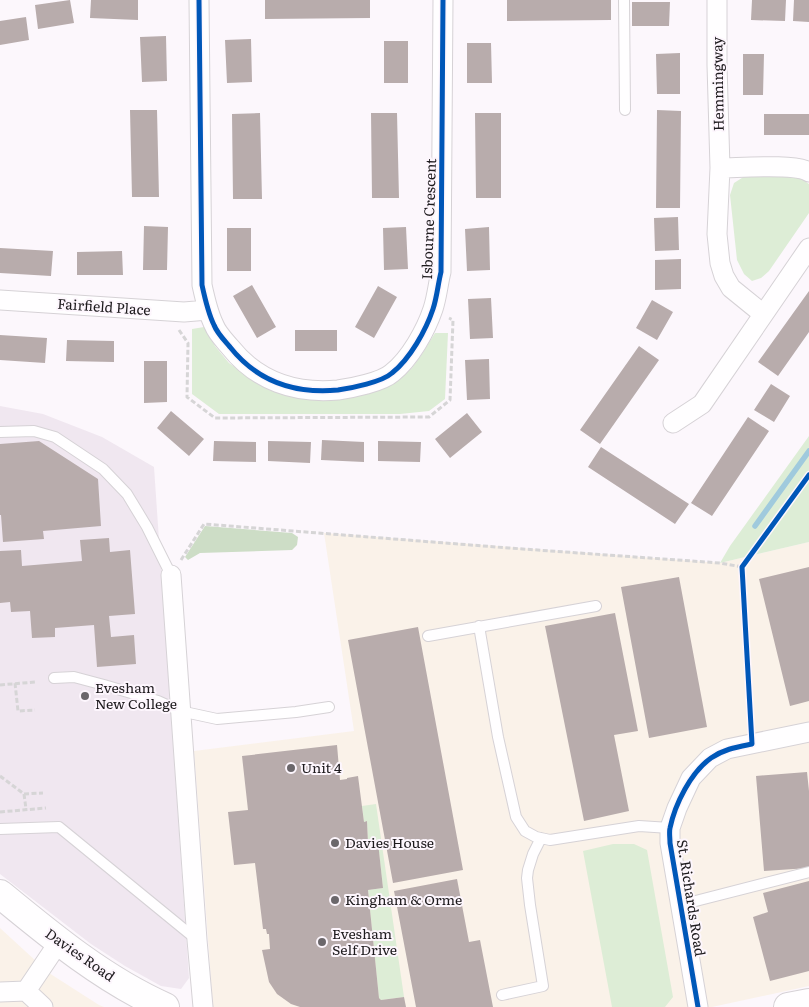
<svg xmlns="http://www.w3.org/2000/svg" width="809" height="1007" font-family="Literata,serif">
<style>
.built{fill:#f0e7f0}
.industrial{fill:#faf2e9}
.green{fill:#ddedd6}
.forest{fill:#cdddc6}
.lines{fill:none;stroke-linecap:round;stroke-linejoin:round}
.stream{stroke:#a0cadd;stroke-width:5.5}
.building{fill:#b8acac}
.lane-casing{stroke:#d6d2d6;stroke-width:12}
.street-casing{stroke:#d6d2d6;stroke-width:21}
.secondary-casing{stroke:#d6d2d6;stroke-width:30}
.path{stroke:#d6d5d6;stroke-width:3;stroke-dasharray:5 2.5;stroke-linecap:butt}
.lane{stroke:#fffeff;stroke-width:10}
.street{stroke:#fffeff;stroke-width:19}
.secondary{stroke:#fffeff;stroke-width:28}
.cycleway-casing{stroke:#fdf6fd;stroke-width:8}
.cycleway{stroke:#0057b8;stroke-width:5}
.poi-dot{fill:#6b676b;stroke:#fdf6fd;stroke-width:2}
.labels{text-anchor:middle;stroke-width:4;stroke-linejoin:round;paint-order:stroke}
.street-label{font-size:14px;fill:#1d1a1d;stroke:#fdf6fd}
.poi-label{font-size:14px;fill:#1d1a1d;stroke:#fdf6fd;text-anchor:start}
</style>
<rect width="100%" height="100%" fill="#fcf7fc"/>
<path class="built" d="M0,406L43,414L102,437L154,467L189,978L181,989L161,986L125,966L91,944L0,874Z"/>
<path class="industrial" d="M324,533L720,563L809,542V986L712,1007H213L194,751L354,731Z
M0,928L49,973L99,1005L104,1007H0Z"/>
<path class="green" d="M785,174L800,178L809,184V213L769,271L761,278L752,281L744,274L737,260L730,195L734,183L745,176Z
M204,327L215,346L229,363L269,390L297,397L342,398L365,394L383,388L397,381L412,368L422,354L435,333H448L445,399L429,411L400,414H219L192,394V329Z
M809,436V542L720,563L730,546Z
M376,804L404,997L381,1000L379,998L368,890L383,888L378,843H368L367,821L364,822L362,806Z
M613,844H634L647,850L673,997L665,1007H612L583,851Z"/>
<path class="forest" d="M205,526L292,533L298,537L297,545L292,550L200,553L188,560L185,557Z"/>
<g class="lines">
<path class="stream" d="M755,526L809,451"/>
</g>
<path class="building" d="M70,0L74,23L38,29L35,5Z
M91,0H138V20L90,18Z
M265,0H370V18L265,19Z
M507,0H611V20L507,21Z
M752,0H786L785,21L751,20Z
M794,0H809V22L793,21Z
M632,2H670L669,26H632Z
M26,17L29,40L0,45V21Z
M166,36L167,81L142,82L140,37Z
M251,39L252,82L227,83L225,40Z
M384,41H408V83H384Z
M467,43H491L492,83H467Z
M680,53V94H657L656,54Z
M743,54H764L763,95H743Z
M130,110H157L159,197H132Z
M657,110L681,111L680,208H656Z
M260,113L262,199H233L232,114Z
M371,113H397L399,198H372Z
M475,113H501V198H476Z
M764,114H809V135H764Z
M678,217L679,250L655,251L654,218Z
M144,226L168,227L167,270H143Z
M406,227L408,269L384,270L383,228Z
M489,227L490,270L467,271L465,229Z
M227,228H251V271H227Z
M0,248L53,251L51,276L0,273Z
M122,251L123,275H77V252Z
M681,259V289L655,290V260Z
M252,285L276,327L257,338L233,296Z
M378,286L397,297L374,338L355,327Z
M809,291V332L778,376L758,362Z
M491,298L493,338L470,339L468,299Z
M652,300L673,312L657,340L636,328Z
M295,330H337V351H295Z
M0,335L47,338L45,363L0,360Z
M67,340L114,341V362L66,361Z
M639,346L659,360L600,444L580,430Z
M489,359L490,399L467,400L465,360Z
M144,361H167V402L144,403Z
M771,384L790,396L774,422L754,410Z
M171,411L204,439L189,456L157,428Z
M467,413L482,432L450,458L435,439Z
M748,417L769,431L712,516L691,503Z
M322,440L364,442V462L321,460Z
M39,441L98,479L101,526L43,531L44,539L3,542L1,515H0V444Z
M214,441L256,442V462L213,461Z
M268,441L311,442L310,463L268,461Z
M378,441L421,442L420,462L378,461Z
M601,447L689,504L675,524L588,467Z
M109,538L110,552L130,550L135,614L109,616L111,637L134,635L136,664L97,667L94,625L55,628V637L32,638L30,611L11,612L10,602L0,603V551L21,550L22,566L82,561L80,540Z
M809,567V701L790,706L759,579Z
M679,577L707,727L649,738L621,587Z
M615,613L638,731L614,735L629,811L584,821L545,626Z
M418,627L463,870L393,883L348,640Z
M337,745L340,780L347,779V778L358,776L364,822L367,821L368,843L378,842L383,888L368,890L379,998L381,1000L404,997L406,1007H300L291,1004L277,994L269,982L262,950L270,949L269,934H267L266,929H263L255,863L234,865L228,812L248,810L242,756Z
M807,772L809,791V868L764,871L756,776Z
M457,879L469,942L480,940L493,1007H416L394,891Z
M809,881V971L770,981L753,917L768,912L763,893Z"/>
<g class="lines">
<defs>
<path id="lane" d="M624,0L625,110
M0,432L34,431L55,437L103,469L127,494L147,527L171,575
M479,626L498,737L516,817L525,831L536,837L550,840L639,826L670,828
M428,636L596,606
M54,678L74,677L104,685L158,701L180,711L217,719L296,712L329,707
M0,829L59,827L196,939
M680,905L809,872
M502,995L543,986L530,905L527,878L528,870L533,854L541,838"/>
<path id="street" d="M199,0L202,285C205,299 208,313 214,325C217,333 224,340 230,347C257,381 295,394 338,390C352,388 382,382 392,373C410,359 426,330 433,309C437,297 438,284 441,272L443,0
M717,0V65L720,168L717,234L720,263L724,276L731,288L763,314
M720,168C738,168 796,163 809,172
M0,300L184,312L208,310
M673,423L702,404L809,248
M171,575L197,940L203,1007
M26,991L43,1007
M0,992L26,991L59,942
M698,1007L670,843V828L677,808L691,778L710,758L727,749L809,732"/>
<path id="secondary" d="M0,894C51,936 104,980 165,1007
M788,1007L809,1003"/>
</defs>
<use href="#lane" class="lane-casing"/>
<use href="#street" class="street-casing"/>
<use href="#secondary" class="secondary-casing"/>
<path class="path" d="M179,330L188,343L187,397L215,418L429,417L450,400L453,320L449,318
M181,560L204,524L509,548L720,563L742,567
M15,683L18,711L35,710
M0,685L35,682
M0,776L24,794L43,793
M24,794L26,809
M0,812L46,808"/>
<use href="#lane" class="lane"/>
<use href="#street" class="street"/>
<use href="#secondary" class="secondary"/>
<defs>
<path id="cycleway" d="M199,0L202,285C205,299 208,313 214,325C217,333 224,340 230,347C257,381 295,394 338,390C352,388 382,382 392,373C410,359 426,330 433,309C437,297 438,284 441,272L443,0
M698,1007L670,843C670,838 669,832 670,828C675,804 691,772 711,758C724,749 737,747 752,744L742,567L809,475"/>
</defs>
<use href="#cycleway" class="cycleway-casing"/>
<use href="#cycleway" class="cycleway"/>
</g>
<g class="poi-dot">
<circle cx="85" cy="696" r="5"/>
<circle cx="291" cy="768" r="5"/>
<circle cx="335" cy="843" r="5"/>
<circle cx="335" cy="900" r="5"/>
<circle cx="322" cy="942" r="5"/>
</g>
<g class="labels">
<g class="street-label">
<text transform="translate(718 84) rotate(-91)" y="5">Hemmingway</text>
<text transform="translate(429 219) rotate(-88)" y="5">Isbourne Crescent</text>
<text transform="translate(104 307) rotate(4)" y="5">Fairfield Place</text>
<text transform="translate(691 898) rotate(81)" y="5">St. Richards Road</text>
<text transform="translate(80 955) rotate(35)" y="5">Davies Road</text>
</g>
<g class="poi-label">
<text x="95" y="693">Evesham<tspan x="95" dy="16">New College</tspan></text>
<text x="301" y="773">Unit 4</text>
<text x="345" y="848">Davies House</text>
<text x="345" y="905">Kingham &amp; Orme</text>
<text x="332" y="939">Evesham<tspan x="332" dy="16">Self Drive</tspan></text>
</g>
</g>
</svg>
